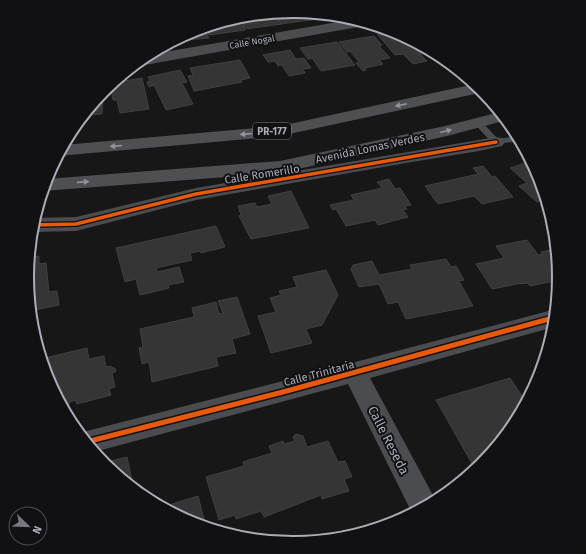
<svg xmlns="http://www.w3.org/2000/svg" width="586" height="554" font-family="'Fira Sans',sans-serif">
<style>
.building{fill:#353536;stroke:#3f4043}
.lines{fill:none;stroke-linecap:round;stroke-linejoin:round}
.service{fill:#4b4c50;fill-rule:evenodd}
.minor{fill:#4b4c50;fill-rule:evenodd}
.primary{fill:#4d4f52;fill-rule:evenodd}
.cycleway-far1-casing{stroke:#111113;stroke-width:6}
.cycleway-casing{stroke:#111113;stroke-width:8}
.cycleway-far1{stroke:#e8590c;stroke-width:3.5}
.cycleway{stroke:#e8590c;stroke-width:5}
.oneway{fill:#91969e}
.labels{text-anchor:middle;stroke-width:4;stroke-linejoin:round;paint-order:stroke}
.far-street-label{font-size:9px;fill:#a8adb8;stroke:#111113}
.shield{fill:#111113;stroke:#7b7e86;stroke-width:1}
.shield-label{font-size:10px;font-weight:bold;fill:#a8adb8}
.street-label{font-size:11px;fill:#a8adb8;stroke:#111113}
.near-street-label{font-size:13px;fill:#a8adb8;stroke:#111113}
.rim{fill:none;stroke:#a8adb8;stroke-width:2}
</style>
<rect width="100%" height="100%" fill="#171717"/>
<path class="building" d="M293,11L312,13L317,19L281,24L274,13Z
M274,13L282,24L245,29L239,20H242L240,16H241Z
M312,13L337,15L317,19Z
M236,18L245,30L209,35L205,27Z
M203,28L209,38L173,41L191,31Z
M389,31H395L425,47L430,53L420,54L427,61L413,64L403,54L395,55L377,34Z
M374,36L382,45L379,46L390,58L379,60L383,64L365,68L366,70L363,71L356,63L359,62L350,51L347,52L339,42Z
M337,42L355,65L321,71L312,58L308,59L300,48Z
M290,50L296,59L304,58L311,68L303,69L305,73L289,76L282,65L278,66L275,61L268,62L263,55Z
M240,60L250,78L241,80L242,82L194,91L188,76L193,75L190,68Z
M180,70L187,82L182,83L193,104L166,110L154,85L149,87L147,82L150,81L148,77Z
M142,78L149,109L120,113L117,100H113L110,85L113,83Z
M103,91L102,114L83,115Z
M531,161L539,175L546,200L537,202L519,186L527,183L510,168Z
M483,166L492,177L495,176L513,197L482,204L474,196L438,204L425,186L478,174L473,168Z
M389,179L395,189L400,188L411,205L405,206L407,209L403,210L408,217L378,225L375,220L346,226L336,209L333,210L330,205L354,200L351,195L382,188L377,182Z
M291,191L309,228L251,239L239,216L241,215L238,206L255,203L257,207L272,204L268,196Z
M216,226L225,247L201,253L200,251L190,253L192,260L156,268L157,272L179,267L184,282L168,285L169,288L140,295L136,279L125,282L116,248Z
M527,240L538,255L542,254L541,252L556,249L558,268L549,269L556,278L553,279L554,281L530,286L528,283L517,284L492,289L476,264L504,258L496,246Z
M39,256V264L46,263L49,292L57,291L59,305L30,311L27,277L29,258Z
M446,259L451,267L456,266L464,280L459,281L473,306L406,319L398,302L388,304L379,284L359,287L351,269L353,265L372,261L379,275L412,269L410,265Z
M326,270L338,295L322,325L306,329L312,343L271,353L258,316L276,312L270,298L281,295L279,291L297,287L293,277Z
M237,297L250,334L232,339L236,353L216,357L218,366L152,382L149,362L142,364L139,348L143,347L140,329L194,317L192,308L216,302L219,314L223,313L218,301Z
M87,348L89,359L104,356L106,367L111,366V367L116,369L115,372L112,373L115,387L109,389L111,395L77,404L75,400L70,402L68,406L62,407L47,379L41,359Z
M510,378L526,402L514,425L481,465L471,474L468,469L474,467L436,400Z
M296,434L303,436L307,447L328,441L338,462L345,461L352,477L344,479L349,491L322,499L321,495L264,517L261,511L236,519L235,515L219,520L206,477L244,466L243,462L272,453L269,446L283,441L284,444L295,441L293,437Z
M127,457L134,489L103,463Z
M198,496L206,527L191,523L174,514L172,504Z"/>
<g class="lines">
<path class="service" d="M477,119L480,120L498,139L518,136L521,141L493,144L473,122Z"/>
<path class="minor" d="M355,19L370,24L364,26L139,66L135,65L147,55Z
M496,137L502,138L505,142L502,146L479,151L406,163L196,200L76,231L31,232L34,218L76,217L196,188Z
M556,309L554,327L370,378L436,501L412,513L348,384L94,452L79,433L283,381Z"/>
<path class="primary" d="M475,84L484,92L280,136L58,156L63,145L280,126Z
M500,112L507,120L447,136L280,173L43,191L46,179L280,161L445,126Z"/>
<defs>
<path id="cycleway-far1" d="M32,225L76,224L196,194L496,142
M546,320L555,318"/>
<path id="cycleway" d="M86,442L283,392L549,319"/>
</defs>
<use href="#cycleway-far1" class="cycleway-far1-casing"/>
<use href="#cycleway" class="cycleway-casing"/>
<use href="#cycleway-far1" class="cycleway-far1"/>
<use href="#cycleway" class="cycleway"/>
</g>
<defs><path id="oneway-solid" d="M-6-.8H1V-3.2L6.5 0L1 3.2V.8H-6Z"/></defs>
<g class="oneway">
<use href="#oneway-solid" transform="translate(401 105) rotate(168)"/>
<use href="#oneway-solid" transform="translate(446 131) rotate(-14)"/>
<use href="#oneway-solid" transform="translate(246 134) rotate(175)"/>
<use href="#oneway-solid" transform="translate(116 146) rotate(175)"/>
<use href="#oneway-solid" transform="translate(83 182) rotate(-4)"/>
</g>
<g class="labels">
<g class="far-street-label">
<text transform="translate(252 42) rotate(-10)" y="3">Calle Nogal</text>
</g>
<rect class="shield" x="253" y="123" width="38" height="16" rx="3"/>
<g class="shield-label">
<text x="272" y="135">PR-177</text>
</g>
<g class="street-label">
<text transform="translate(370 148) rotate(-12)" y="4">Avenida Lomas Verdes</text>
<text transform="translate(262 174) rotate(-9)" y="4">Calle Romerillo</text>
<text transform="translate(319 373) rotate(-15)" y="4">Calle Trinitaria</text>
</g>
<g class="near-street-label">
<text transform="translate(389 440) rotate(63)" y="5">Calle Reseda</text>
</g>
</g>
<path d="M0 0H586V554H0ZM34 277a259 259 0 1 1 518 0a259 259 0 1 1-518 0Z" fill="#111113" fill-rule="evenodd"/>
<path class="rim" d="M34 277a259 259 0 1 1 518 0a259 259 0 1 1-518 0Z"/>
<g transform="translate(28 526) rotate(113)"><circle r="19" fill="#111113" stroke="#4d4f55"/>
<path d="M0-3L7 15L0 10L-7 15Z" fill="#757880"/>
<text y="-6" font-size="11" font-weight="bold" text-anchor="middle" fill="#a8adb8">N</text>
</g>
</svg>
